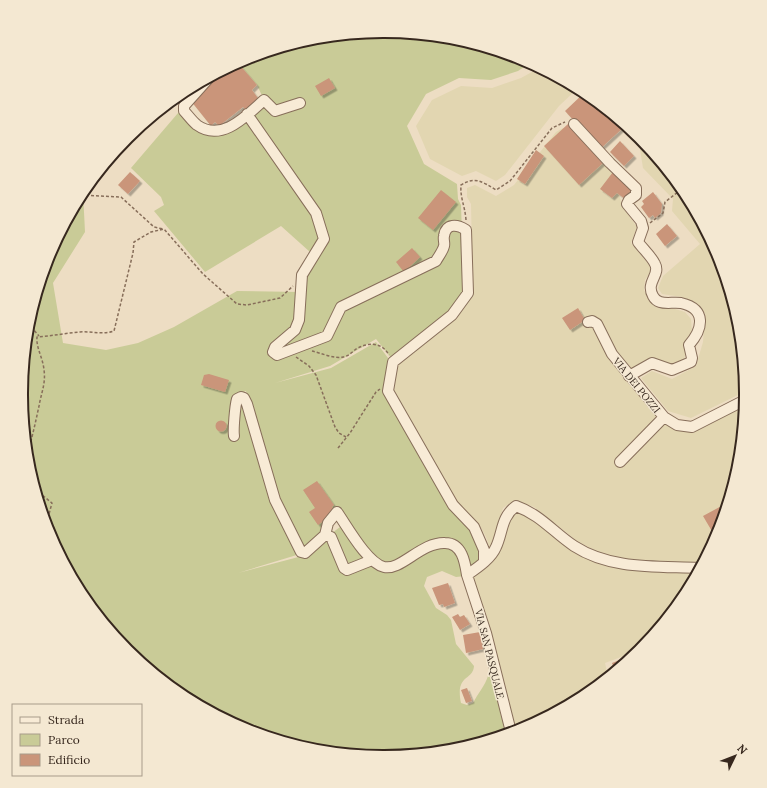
<svg xmlns="http://www.w3.org/2000/svg" width="767" height="788" font-family="Lora,serif">
<style>
.farmland{fill:#e2d6b1}
.green{fill:#c9cb97}
.building{fill:#ca957a;filter:url(#shadow)}
.lines{fill:none;stroke-linecap:round;stroke-linejoin:round}
.minor-casing{stroke:#876e5a;stroke-width:12}
.path{stroke:#876e5a;stroke-width:1.5;stroke-dasharray:3 2;stroke-linecap:butt}
.minor{stroke:#f8ebd6;stroke-width:10}
.labels{text-anchor:middle;stroke-width:3;stroke-linejoin:round;paint-order:stroke}
.street-label{font-size:10px;fill:#37281e;stroke:#f4e8d2}
.rim{fill:none;stroke:#37281e;stroke-width:2}
</style>
<defs>
<filter id="shadow"><feDropShadow dx="2.5" dy="2.5" stdDeviation="0" flood-color="#0004"/></filter>
</defs>
<rect width="100%" height="100%" fill="#edddc3"/>
<path class="farmland" d="M539,68L577,89L559,106L505,175L496,181L476,171L462,176L430,159L416,126L432,100L461,86L492,88L521,78Z
M563,128L571,129L615,176L622,206L637,227L631,243L650,266L651,271L645,280L644,290L651,302L658,308H672L685,312L691,319L692,331L683,363L680,361L671,364L651,357L621,375L661,422L692,433L745,406L739,465L718,533L702,563L618,559L600,553L577,541L534,507L515,500L503,508L490,549L486,537L479,524L457,502L394,390L398,365L456,319L473,295L471,204L467,197V188L475,185L496,196L514,185L556,132Z
M638,137L685,193L718,255L739,324L746,391L691,418L668,411L641,378L652,371L672,379L696,366L703,342L705,313L682,297L662,294L658,288L663,276L700,244L672,211L673,199L643,168Z
M516,509L596,561L698,571L685,596L640,650L630,658L629,654L605,663L608,676L592,690L585,692L582,697L515,731L487,617L472,577Z"/>
<path class="green" d="M384,32L454,39L522,59L530,63L518,71L491,80L459,78L426,94L407,126L424,164L457,184L458,199L461,205L464,293L449,315L392,359L376,339L330,366L275,383L331,368L376,342L391,362L386,391L451,506L473,528L483,550L482,561L468,572C466,559 462,542 445,541C442,541 438,540 436,541C420,543 400,570 384,565C367,560 348,524 337,510L326,522L323,534L305,551H302L277,500L246,391L241,393L273,501L300,554L238,573L306,555L326,537L329,538L342,569L347,572L371,563C379,567 385,571 395,569C404,566 411,559 419,554C447,535 459,545 465,576L456,577L442,571L427,577L424,586L436,608L447,615L451,620L456,644L474,666C473,681 455,674 461,703L467,705L473,703C478,693 485,686 488,676L493,675L501,716L507,734L454,750L383,756L313,749L245,729L182,695L127,650L82,595L49,533L28,464L21,394L28,323L49,255L83,192L85,232L53,283L63,343L106,350L138,343L174,327L237,291L301,292L302,275L310,252L281,226L205,272L154,211L164,205L161,197L131,168L184,106C185,113 190,117 194,122C197,125 201,126 205,127C229,137 247,114 264,100L257,85L238,63L313,38Z
M344,524L366,556L350,566L332,533Z"/>
<path class="building" d="M238,63L257,85L252,90L260,101L248,112L243,107L219,126L215,122L211,126L191,101L214,75Z
M329,78L335,88L321,96L315,86Z
M585,92L625,126L600,149L565,111Z
M568,124L604,162L579,185L544,146Z
M620,141L634,156L624,166L610,152Z
M536,150L544,156L525,184L517,179Z
M130,172L140,181L128,194L118,185Z
M613,172L634,187L625,199L617,193L612,198L600,189Z
M441,190L456,202L433,230L418,218Z
M653,192L662,204L661,213L655,218L653,215L649,218L641,207L644,204L642,201Z
M667,224L677,236L665,246L656,234Z
M412,248L420,257L404,272L396,262Z
M578,308L585,320L570,330L562,318Z
M209,374L229,380L225,392L201,385L204,375Z
M215.5 426a5.5 5.5 0 1 1 11 0a5.5 5.5 0 1 1-11 0Z
M317,481L334,505L332,507L335,512L318,525L309,512L315,508L303,490Z
M727,503L719,529L713,533L703,516Z
M448,583L455,603L444,607L443,604L439,605L432,588Z
M458,614L460,617L464,615L470,624L460,630L452,617Z
M480,632L483,649L466,653L463,635Z
M627,657L628,660L615,671L612,663Z
M467,688L472,701L466,703L461,690Z"/>
<g class="lines">
<defs>
<path id="minor" d="M209,78L184,106V111C188,115 192,121 197,125C222,143 247,115 264,100L275,111L300,103
M247,114L316,213L324,239L302,275L299,320L295,330L275,347L273,352L277,355L327,336L341,307L436,261C438,257 443,251 444,246C445,243 443,240 444,236C446,223 457,224 466,230L468,293L452,315L393,362L388,391L453,505L474,527L484,550V562
M574,124L610,163L636,188V195L629,200L627,204L641,221L643,228L638,242C643,249 652,257 655,264C661,275 645,282 653,296C654,298 657,301 660,302C666,304 674,302 681,303C707,309 703,329 689,345L692,358L691,362L672,370L652,363L629,376
M588,322L592,321L597,324L612,354L664,417L677,425L692,427L745,400
M234,436C233,430 235,406 237,399L241,397L244,398L247,404L275,500L301,552L305,553L325,535
M620,462L664,417
M372,560L347,570L344,568L331,537L325,535L328,523L337,512C347,526 367,563 384,567C401,571 421,542 445,543C462,543 465,562 467,575
M511,732L486,633L467,575C477,568 491,559 496,547C503,532 501,517 516,506C541,515 553,532 574,546C611,570 657,566 699,568"/>
</defs>
<use href="#minor" class="minor-casing"/>
<path class="path" d="M81,195L121,197L154,227L163,229
M466,220C465,206 460,198 461,185C475,176 483,182 496,190L510,181L552,128L565,122
M650,223L663,213L665,202L682,189
M28,323L39,336
M312,351C321,353 334,359 343,357C349,356 352,352 356,349C368,342 382,342 389,355
M296,357L309,366L316,375L335,427L339,433L346,437
M338,448L350,433L376,392L380,389
M26,450L29,448C33,434 36,420 39,406C41,394 46,383 44,370C43,358 36,348 37,337C52,336 66,333 80,332C92,331 103,335 114,331L133,253L134,242L151,232L164,229L203,274L237,304L247,305L280,298L293,286
M38,496L42,495L52,503L46,525"/>
<use href="#minor" class="minor"/>
</g>
<g class="labels">
<g class="street-label">
<text transform="translate(637 385) rotate(51)" y="4">VIA DEI POZZI</text>
<text transform="translate(490 654) rotate(76)" y="4">VIA SAN PASQUALE</text>
</g>
</g>
<path d="M0 0H767V788H0ZM383 38H384A355 355 0 0 1 739 393V395A355 355 0 0 1 384 750H383A355 355 0 0 1 28 395V393A355 355 0 0 1 383 38Z" fill="#f4e8d2" fill-rule="evenodd"/>
<path class="rim" d="M383 38H384A355 355 0 0 1 739 393V395A355 355 0 0 1 384 750H383A355 355 0 0 1 28 395V393A355 355 0 0 1 383 38Z"/>
<rect x="12" y="704" width="130" height="72" fill="#f4e8d2" stroke="#a89b8a"/>
<rect x="20" y="717" width="20" height="6" fill="#f8ebd6" stroke="#a89b8a"/>
<text x="48" y="724" font-size="12" fill="#37281e">Strada</text>
<rect x="20" y="734" width="20" height="12" fill="#c9cb97" stroke="#a89b8a"/>
<text x="48" y="744" font-size="12" fill="#37281e">Parco</text>
<rect x="20" y="754" width="20" height="12" fill="#ca957a" stroke="#a89b8a"/>
<text x="48" y="764" font-size="12" fill="#37281e">Edificio</text>
<g transform="translate(735 756) rotate(47)" stroke="#f4e8d2" stroke-width="3" paint-order="stroke">
<path d="M0-3L7 15L0 10L-7 15Z" fill="#37281e"/>
<text y="-6" font-size="11" font-weight="bold" text-anchor="middle" fill="#37281e">N</text>
</g>
</svg>
